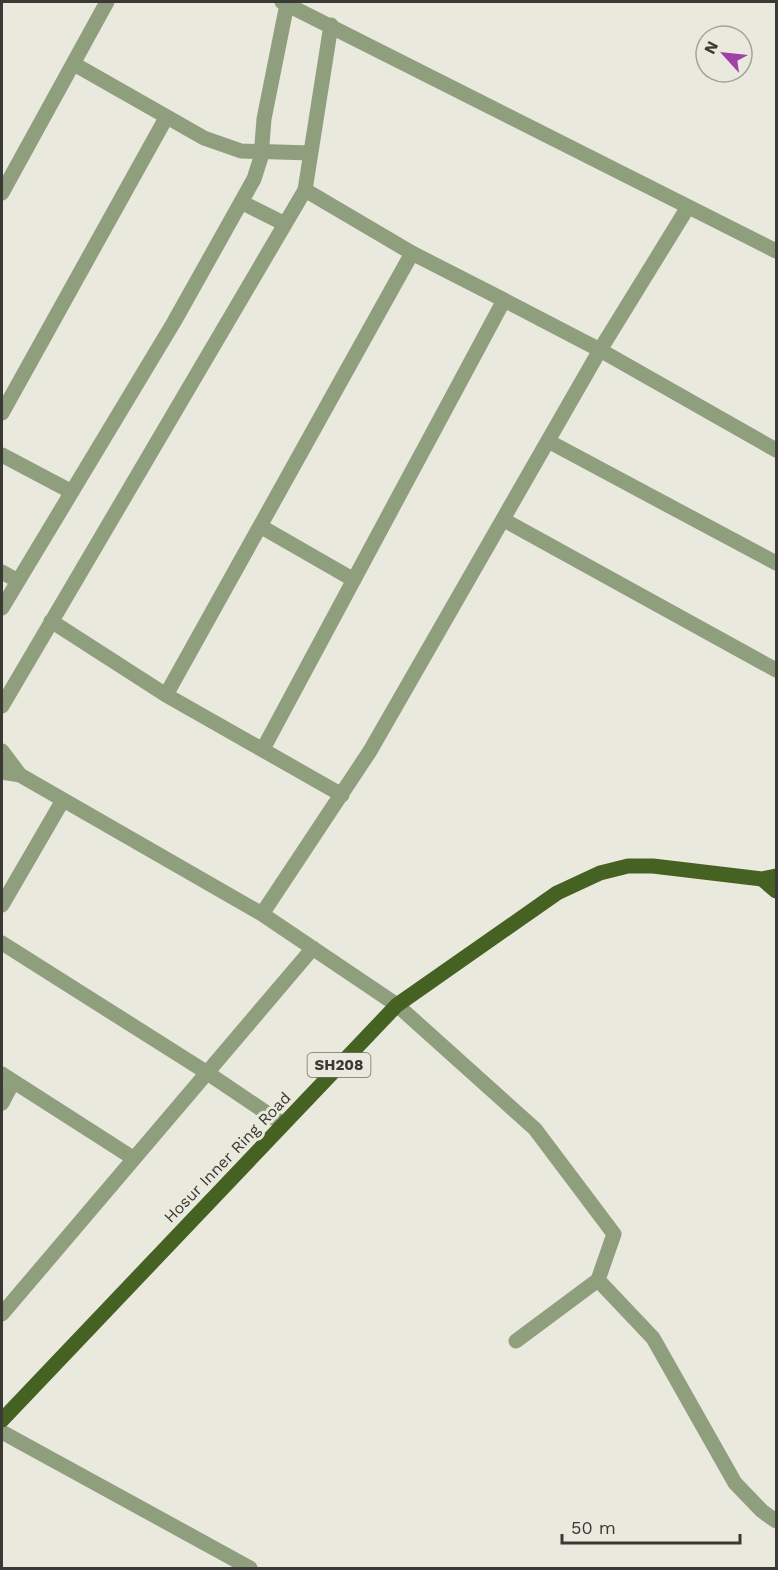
<svg xmlns="http://www.w3.org/2000/svg" width="778" height="1570" font-family="'Work Sans',sans-serif">
<style>
.lines{fill:none;stroke-linecap:round;stroke-linejoin:round}
.minor{stroke:#8f9f7e;stroke-width:15}
.major{stroke:#466222;stroke-width:15}
.labels{text-anchor:middle;stroke-width:6;stroke-linejoin:round;paint-order:stroke}
.shield{fill:#eae9dd;stroke:#6f6e67;stroke-width:1.5}
.shield-label{font-size:15px;font-weight:bold;fill:#3a3935}
.street-label{font-size:16px;fill:#3a3935;stroke:#eae9dd}
</style>
<rect width="100%" height="100%" fill="#eae9dd"/>
<g class="lines">
<path class="minor" d="M282,2L776,251
M74,64L204,138L241,151L311,153
M2,193L107,2
M241,202L285,224
M504,300L600,350L776,450
M2,413L166,118
M548,441L776,563
M2,455L72,492
M504,520L776,670
M260,526L354,580
M2,572L18,581
M2,608L174,322L254,179L261,157L264,119L287,4
M51,621L166,695L342,795
M166,695L412,253
M2,706L305,190L331,25
M263,749L504,300L412,253L305,190
M2,751L20,775
M2,772L20,775L262,914L397,1005L535,1129L614,1234L598,1280L653,1338L735,1483L762,1511L776,1521
M2,905L63,800
M262,914L370,751L600,350L688,207
M2,943L206,1072L283,1124
M2,1074L133,1158
M2,1103L13,1082
M2,1314L313,948
M516,1341L598,1280
M2,1432L250,1568"/>
<path class="major" d="M762,879L776,891
M2,1420L397,1005L557,893L600,873L628,866H653L762,879L776,876"/>
</g>
<g class="labels">
<rect class="shield" x="307.5" y="1053" width="63" height="24" rx="4.5"/>
<g class="shield-label">
<text x="339" y="1070">SH208</text>
</g>
<g class="street-label">
<text transform="translate(227 1157) rotate(-46)" y="6">Hosur Inner Ring Road</text>
</g>
</g>
<rect width="778" height="1570" fill="none" stroke="#3a3935" stroke-width="6"/>
<g transform="translate(724 54) rotate(297)"><circle r="28" fill="#eae9dd" stroke="#a4a39a" stroke-width="1.5"/>
<path d="M0-4.5L10 22L0 15L-10 22Z" fill="#a140a7"/>
<text y="-9" font-size="16" font-weight="bold" text-anchor="middle" fill="#3a3935">N</text>
</g>
<path d="M562 1534v9h178v-9" fill="none" stroke="#3a3935" stroke-width="3"/>
<text x="571" y="1534" font-size="18" fill="#3a3935" stroke="#eae9dd" stroke-width="4.5" paint-order="stroke">50 m</text>
</svg>
